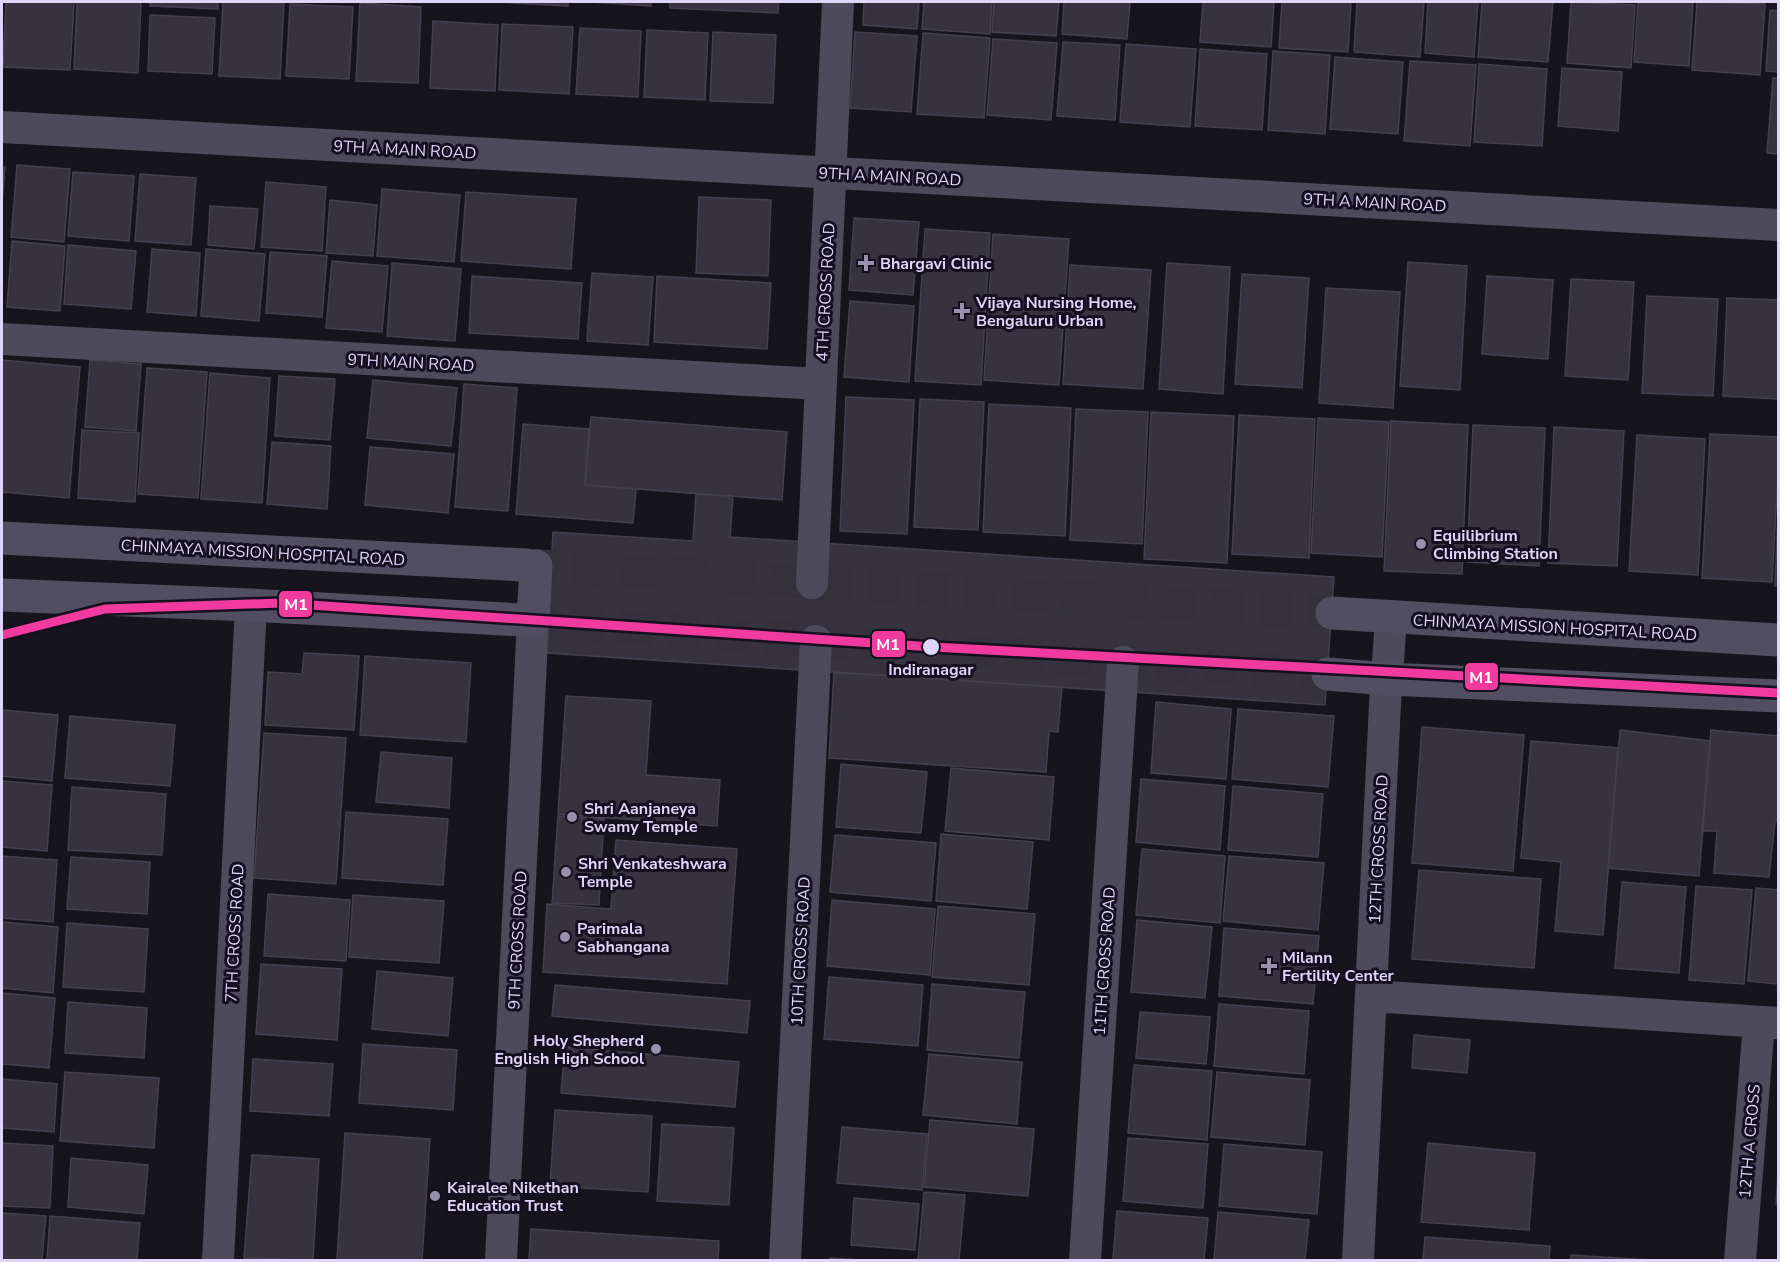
<svg xmlns="http://www.w3.org/2000/svg" width="1780" height="1262" font-family="'Nunito Sans',sans-serif">
<style>
.building{fill:#36323f;stroke:#44404f;stroke-width:1.5}
.lines{fill:none;stroke-linecap:round;stroke-linejoin:round}
.secondary-tunnel{stroke:#34313d;stroke-width:33;stroke-dasharray:33 16;stroke-linecap:butt}
.street{stroke:#4d4a5c;stroke-width:32}
.secondary{stroke:#524e62;stroke-width:33}
.metro-1-casing{stroke:#151020;stroke-width:14}
.metro-1{stroke:#f13a9d;stroke-width:9}
.poi-dot{fill:#9891ac;stroke:#151020;stroke-width:2}
.stop-dot{fill:#ded5f9;stroke:#151020;stroke-width:2}
.labels{text-anchor:middle;stroke-width:6;stroke-linejoin:round;paint-order:stroke}
.street-label{font-size:16px;fill:#ded5f9;stroke:#151020}
.poi-label{font-size:16px;font-weight:bold;fill:#ded5f9;stroke:#151020;text-anchor:start}
.stop-label{font-size:16px;font-weight:bold;fill:#ded5f9;stroke:#151020}
.line-badge{stroke:#151020;stroke-width:2}
.badge-label{font-size:16px;text-anchor:middle;font-weight:bold;fill:#fff}
</style>
<rect width="100%" height="100%" fill="#16141c"/>
<path class="building" d="M6,2H74L70,70L3,67Z
M77,2H141L138,73L74,69Z
M150,2H218V9L150,6Z
M223,2L284,3L280,79L219,76Z
M496,2H568V6Z
M591,2H651V6Z
M670,2H779L778,13L670,8Z
M864,2H919L917,29L863,25Z
M924,2H992L990,34L922,29Z
M994,2H1059L1056,36L992,32Z
M1064,2H1130L1127,39L1062,34Z
M1203,2H1274L1271,47L1200,42Z
M1282,2H1351L1348,52L1279,48Z
M1357,2H1424L1420,57L1354,52Z
M1428,2H1478L1474,57L1425,53Z
M1482,2H1553L1548,62L1478,57Z
M1571,2L1635,5L1631,68L1567,63Z
M1638,2H1693L1689,66L1634,62Z
M1697,2L1765,4L1760,75L1692,70Z
M360,3L421,7L418,83L356,81Z
M290,4L353,7L349,79L286,76Z
M1770,10L1778,11V72L1766,71Z
M150,15L215,18L212,74L148,71Z
M433,21L498,25L495,91L430,88Z
M502,24L573,27L569,94L499,90Z
M580,28L641,31L638,97L576,94Z
M647,30L708,33L705,100L644,97Z
M713,32L776,35L773,103L710,101Z
M855,32L917,36L911,112L850,108Z
M923,33L990,38L984,118L917,114Z
M993,39L1057,43L1051,120L987,115Z
M1063,42L1120,45L1115,120L1057,116Z
M1126,44L1196,49L1190,127L1120,122Z
M1200,49L1267,54L1262,130L1195,126Z
M1273,51L1330,55L1325,134L1268,130Z
M1335,57L1403,62L1398,134L1330,129Z
M1410,61L1476,65L1470,146L1404,141Z
M1479,64L1547,69L1542,146L1474,142Z
M1562,68L1622,72L1618,131L1558,126Z
M1773,78H1778V154L1767,153Z
M17,165L70,169L64,242L11,237Z
M2,167H5L2,205Z
M73,172L134,176L129,241L68,236Z
M140,174L196,178L191,245L135,241Z
M266,182L326,187L322,251L261,247Z
M382,189L460,195L454,262L377,256Z
M466,192L576,199L571,269L461,261Z
M699,197L771,200L768,276L696,273Z
M330,200L377,205L373,256L326,253Z
M210,206L258,209L254,249L208,245Z
M854,218L919,222L913,295L849,290Z
M925,229L990,233L981,385L915,381Z
M993,234L1069,239L1059,385L984,380Z
M12,241L65,246L60,311L7,307Z
M68,245L136,251L131,309L64,304Z
M152,249L200,253L196,316L147,312Z
M206,249L265,254L259,321L201,316Z
M270,252L327,256L322,317L266,313Z
M332,261L388,266L382,332L326,328Z
M1408,262L1467,266L1460,390L1400,386Z
M392,263L461,269L455,341L387,336Z
M1167,263L1230,267L1223,394L1159,389Z
M1070,265L1151,270L1143,389L1063,384Z
M592,273L653,277L648,345L587,341Z
M1242,274L1309,278L1302,388L1235,384Z
M472,276L582,283L578,339L469,333Z
M657,276L771,283L767,349L654,342Z
M1487,276L1553,280L1548,359L1482,354Z
M1571,279L1634,282L1628,380L1565,376Z
M1326,288L1400,292L1393,408L1319,403Z
M1647,296L1718,299L1713,396L1642,393Z
M1727,298L1778,300V399L1723,396Z
M850,301L914,306L909,382L844,377Z
M2,360L80,367L69,498L2,492Z
M90,360L141,364L136,431L85,427Z
M147,368L207,372L198,498L138,494Z
M210,373L270,378L262,503L201,499Z
M279,376L335,379L330,440L275,436Z
M373,380L457,388L451,446L367,438Z
M464,384L517,388L508,511L455,507Z
M846,397L914,400L907,534L840,531Z
M920,399L984,402L978,530L914,527Z
M989,404L1071,408L1065,536L983,532Z
M1076,409L1148,412L1142,544L1070,540Z
M1151,412L1234,416L1227,563L1144,559Z
M1239,415L1315,419L1309,558L1232,554Z
M591,417L787,432L782,500L585,485Z
M1318,418L1389,422L1382,557L1311,553Z
M1391,421L1468,425L1462,574L1384,571Z
M523,424L589,429L585,485L636,489L633,523L516,514Z
M1473,425L1545,428L1539,566L1467,562Z
M1554,427L1624,431L1617,566L1548,563Z
M82,430L139,433L135,502L78,498Z
M1710,434L1778,437V474L1772,582L1702,578Z
M1637,435L1705,439L1698,575L1629,571Z
M272,442L331,446L327,509L267,504Z
M370,447L454,454L448,513L365,505Z
M696,494L733,496L730,537L1334,577L1325,705L546,653L553,532L693,541Z
M1778,512V586H1775Z
M304,653L359,656L354,730L265,725L268,672L302,674Z
M365,656L471,663L466,742L360,735Z
M834,672L1062,687L1058,732L1049,731L1046,772L829,758Z
M566,696L651,701L646,775L720,780L717,826L558,814Z
M1156,702L1231,709L1226,779L1151,773Z
M1238,709L1334,716L1328,787L1232,779Z
M2,710L58,715L52,781L2,776Z
M70,716L175,725L170,786L65,778Z
M1422,727L1524,735L1513,871L1412,863Z
M1620,730L1710,741L1699,876L1608,868Z
M1711,730L1778,736V821H1775L1769,877L1714,873L1717,831H1702Z
M264,733L346,738L336,884L254,878Z
M1531,741L1618,748L1603,935L1555,931L1561,862L1521,858Z
M381,752L452,758L449,808L376,802Z
M841,764L927,772L921,833L836,827Z
M951,768L1054,777L1049,840L945,831Z
M1141,779L1225,786L1220,850L1136,842Z
M2,781L52,785L47,851L2,847Z
M1233,786L1323,794L1318,857L1228,850Z
M72,787L166,794L162,855L68,850Z
M346,812L448,819L443,885L342,878Z
M558,816L604,819L599,905L552,903Z
M941,834L1033,842L1027,909L936,901Z
M835,835L936,843L931,901L830,892Z
M616,840L737,849L727,984L543,972L547,904L611,909Z
M1142,849L1225,856L1220,923L1136,915Z
M2,856L57,860L53,922L2,918Z
M1229,856L1324,863L1318,930L1223,921Z
M71,857L150,862L147,914L67,909Z
M1419,870L1541,879L1534,968L1412,959Z
M1622,882L1686,887L1679,973L1615,968Z
M1696,886L1752,890L1744,984L1689,980Z
M1756,888L1778,890V984L1748,981Z
M268,894L350,900L346,961L264,956Z
M353,895L444,901L439,963L349,957Z
M832,900L935,909L930,975L827,966Z
M938,906L1035,914L1029,985L932,977Z
M1137,920L1212,927L1205,998L1131,992Z
M2,922L58,927L53,993L2,988Z
M67,923L148,929L144,992L63,987Z
M1224,928L1319,936L1313,1004L1219,996Z
M261,964L342,969L337,1040L256,1034Z
M377,971L453,978L448,1036L372,1029Z
M829,977L923,985L918,1046L824,1039Z
M932,984L1025,992L1019,1058L927,1050Z
M555,985L750,1001L747,1033L552,1016Z
M2,993L55,998L49,1068L2,1064Z
M68,1002L147,1008L144,1058L65,1053Z
M1219,1004L1309,1011L1304,1074L1214,1066Z
M1140,1012L1210,1017L1206,1064L1136,1058Z
M1414,1035L1470,1040L1467,1073L1412,1068Z
M363,1044L457,1050L453,1110L359,1103Z
M565,1047L739,1062L735,1107L561,1093Z
M929,1054L1022,1062L1017,1124L923,1115Z
M253,1059L333,1064L329,1116L250,1111Z
M1134,1065L1212,1071L1207,1140L1128,1133Z
M65,1072L159,1078L154,1148L60,1141Z
M1217,1072L1310,1080L1305,1145L1211,1137Z
M2,1079L57,1084L54,1132L2,1128Z
M555,1110L652,1116L648,1192L550,1186Z
M930,1120L1034,1129L1028,1196L924,1187Z
M662,1124L734,1128L729,1205L657,1201Z
M842,1127L927,1134L922,1190L837,1183Z
M345,1133L430,1139L422,1260H337Z
M1128,1138L1208,1144L1203,1208L1123,1201Z
M2,1143L53,1146L50,1208L2,1206Z
M1428,1143L1535,1153L1529,1230L1421,1222Z
M1224,1144L1322,1152L1317,1214L1219,1206Z
M252,1155L319,1159L313,1260L244,1258Z
M71,1158L148,1165L144,1214L68,1207Z
M1778,1175V1204H1776Z
M924,1192L965,1195L959,1260H918Z
M854,1198L919,1204L915,1250L851,1245Z
M1117,1211L1208,1218L1204,1260H1113Z
M1218,1212L1309,1220L1305,1260H1214Z
M2,1213L46,1216L42,1260H2Z
M50,1216L140,1223L137,1260H47Z
M531,1229L719,1241L718,1260H529Z
M1425,1237L1550,1246L1549,1260H1423Z
M1571,1255L1650,1260H1571Z
M830,1258L861,1260H830Z"/>
<g class="lines">
<path class="secondary-tunnel" d="M525,565L1332,613
M521,620L1123,662L1328,674"/>
<path class="street" d="M2,127L1778,225
M2,339L821,384
M812,583L838,2
M1371,996L1778,1023
M218,1260L251,605
M501,1260L533,620
M785,1260L816,641
M1085,1260L1123,662
M1358,1260L1385,704L1391,618
M1740,1260L1759,1022"/>
<path class="secondary" d="M2,538L525,565
M2,595L251,605L521,620
M1332,613L1778,640
M533,620L536,566
M1328,674L1387,679L1778,696"/>
<defs>
<path id="metro-1" d="M2,635L105,609L281,603L933,647L1778,693"/>
</defs>
<use href="#metro-1" class="metro-1-casing"/>
<use href="#metro-1" class="metro-1"/>
</g>
<g class="poi-dot">
<path d="M863 254h6v6h6v6h-6v6h-6v-6h-6v-6h6z"/>
<path d="M959 302h6v6h6v6h-6v6h-6v-6h-6v-6h6z"/>
<circle cx="1421" cy="544" r="6"/>
<circle cx="572" cy="817" r="6"/>
<circle cx="566" cy="872" r="6"/>
<circle cx="565" cy="937" r="6"/>
<path d="M1266 957h6v6h6v6h-6v6h-6v-6h-6v-6h6z"/>
<circle cx="656" cy="1049" r="6"/>
<circle cx="435" cy="1196" r="6"/>
</g>
<circle class="stop-dot" cx="931" cy="647" r="9"/>
<g class="labels">
<g class="street-label">
<text transform="translate(405 149) rotate(3)" y="6">9TH A MAIN ROAD</text>
<text transform="translate(890 176) rotate(3)" y="6">9TH A MAIN ROAD</text>
<text transform="translate(1375 202) rotate(3)" y="6">9TH A MAIN ROAD</text>
<text transform="translate(825 292) rotate(-87)" y="6">4TH CROSS ROAD</text>
<text transform="translate(411 362) rotate(3)" y="6">9TH MAIN ROAD</text>
<text transform="translate(263 552) rotate(3)" y="6">CHINMAYA MISSION HOSPITAL ROAD</text>
<text transform="translate(1555 627) rotate(3)" y="6">CHINMAYA MISSION HOSPITAL ROAD</text>
<text transform="translate(1378 849) rotate(-87)" y="6">12TH CROSS ROAD</text>
<text transform="translate(234 933) rotate(-87)" y="6">7TH CROSS ROAD</text>
<text transform="translate(517 940) rotate(-87)" y="6">9TH CROSS ROAD</text>
<text transform="translate(800 951) rotate(-87)" y="6">10TH CROSS ROAD</text>
<text transform="translate(1104 961) rotate(-86)" y="6">11TH CROSS ROAD</text>
<text transform="translate(1749 1141) rotate(-85)" y="6">12TH A CROSS</text>
</g>
<g class="poi-label">
<text x="880" y="269">Bhargavi Clinic</text>
<text x="976" y="308">Vijaya Nursing Home,<tspan x="976" dy="18">Bengaluru Urban</tspan></text>
<text x="1433" y="541">Equilibrium<tspan x="1433" dy="18">Climbing Station</tspan></text>
<text x="584" y="814">Shri Aanjaneya<tspan x="584" dy="18">Swamy Temple</tspan></text>
<text x="578" y="869">Shri Venkateshwara<tspan x="578" dy="18">Temple</tspan></text>
<text x="577" y="934">Parimala<tspan x="577" dy="18">Sabhangana</tspan></text>
<text x="1282" y="963">Milann<tspan x="1282" dy="18">Fertility Center</tspan></text>
<text x="644" y="1046" text-anchor="end">Holy Shepherd<tspan x="644" dy="18">English High School</tspan></text>
<text x="447" y="1193">Kairalee Nikethan<tspan x="447" dy="18">Education Trust</tspan></text>
</g>
<g class="stop-label">
<text x="931" y="675">Indiranagar</text>
</g>
</g>
<g class="line-badge">
<rect x="278" y="590" width="35" height="28" rx="6" fill="#f13a9d"/>
<rect x="871" y="630" width="35" height="28" rx="6" fill="#f13a9d"/>
<rect x="1464" y="662" width="35" height="29" rx="6" fill="#f13a9d"/>
</g>
<g class="badge-label">
<text x="296" y="610">M1</text>
<text x="888" y="650">M1</text>
<text x="1481" y="683">M1</text>
</g>
<rect width="1780" height="1262" fill="none" stroke="#ded5f9" stroke-width="6"/>
</svg>
